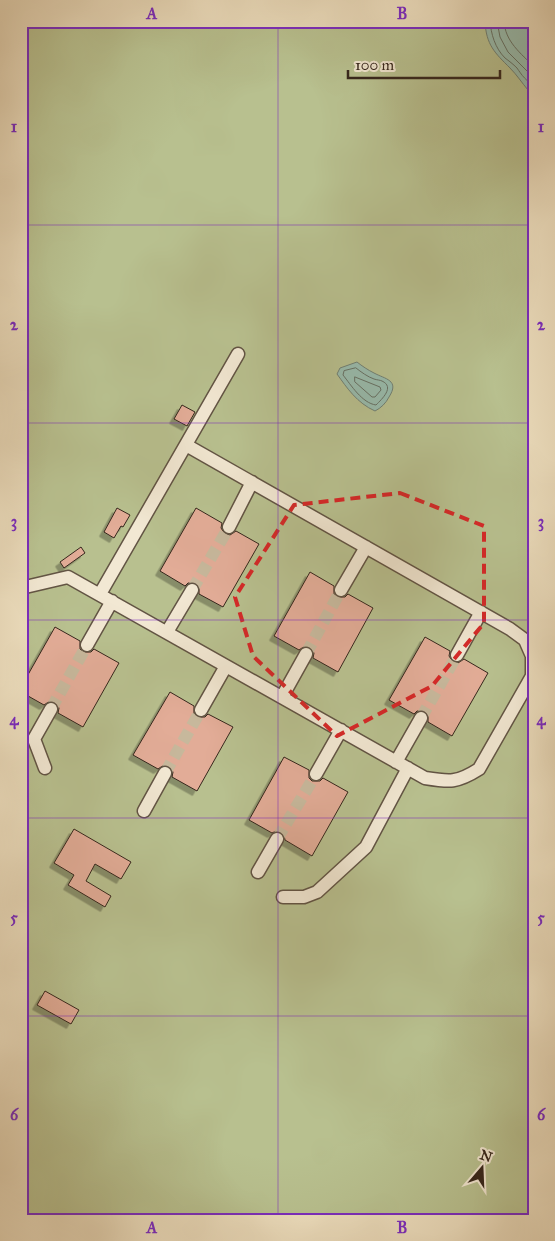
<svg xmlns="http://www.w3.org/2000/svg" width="555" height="1241" font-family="'IM FELL Great Primer',serif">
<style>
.green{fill:#b8c08f;stroke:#767356}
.water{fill:#98bcae;stroke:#708074}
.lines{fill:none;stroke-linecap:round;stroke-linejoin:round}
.shore{stroke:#667165;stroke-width:1}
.building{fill:#e2ac97;stroke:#35261c;filter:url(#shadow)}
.minor-tunnel{stroke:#c7b89c;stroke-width:12;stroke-dasharray:12 6;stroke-linecap:butt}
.minor-casing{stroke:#625444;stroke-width:15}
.minor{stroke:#f2e8d3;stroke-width:12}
.marked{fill:none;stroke:#d62828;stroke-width:4;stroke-dasharray:10 6;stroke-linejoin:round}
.grid{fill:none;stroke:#7b2cbf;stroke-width:1;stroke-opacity:0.55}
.neatline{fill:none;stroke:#7b2cbf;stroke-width:2}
.grid-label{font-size:16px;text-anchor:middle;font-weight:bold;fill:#7b2cbf}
</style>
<defs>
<filter id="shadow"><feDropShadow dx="-4.5" dy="4.5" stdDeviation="0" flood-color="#0004"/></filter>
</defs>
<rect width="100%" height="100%" fill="#ebdcbc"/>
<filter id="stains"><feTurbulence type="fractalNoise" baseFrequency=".004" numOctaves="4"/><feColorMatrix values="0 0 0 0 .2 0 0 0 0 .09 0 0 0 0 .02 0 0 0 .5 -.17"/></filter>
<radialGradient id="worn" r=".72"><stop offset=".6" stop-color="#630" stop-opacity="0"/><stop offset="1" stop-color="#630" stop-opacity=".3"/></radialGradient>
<path class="green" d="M21,21H534V1220H21Z"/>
<path class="water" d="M485,21H530L534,26V89L528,90C522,83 517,75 510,68C495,53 486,45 485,21Z
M357,362C362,366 368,370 374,373C385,379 400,380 389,397C386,403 381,408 375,411C357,403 347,388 337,374L340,368Z"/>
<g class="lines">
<path class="shore" d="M490,21C491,34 495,48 505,58C509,61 513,64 517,68C521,74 527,83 534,84
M497,21L500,37L508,52L534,78
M504,21C505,42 521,53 534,67
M356,368C361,372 368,377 374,379C377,380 380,380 382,381C395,387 382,399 376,405C362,403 351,385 343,375L344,371Z
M355,377L380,387L381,390L375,397H372L355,382Z"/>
</g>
<path class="building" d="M182,405L195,412L187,426L174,419Z
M117,508L130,515L123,527L121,526L114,538L104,532Z
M196,508L222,523L221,528L225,534L230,535L236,531L259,544L223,607L199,594V586L196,583H188L185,586L160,571Z
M81,547L85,553L64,568L60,562Z
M310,572L334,586V594L337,597H345L348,594L373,608L338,672L313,658L314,653L310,647L305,646L299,650L274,636Z
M55,627L80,641V649L83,652H91L94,649L119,663L83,727L58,713L59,708L55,702L50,701L44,705L21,692V687Z
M425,637L450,651L449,656L453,662L458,663L464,659L488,673L452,736L428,722V714L425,711H417L414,714L389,700Z
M170,692L194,706V714L197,717H205L208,714L233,727L197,791L172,777L173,772L169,766L164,765L158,769L133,755Z
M284,757L309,770V778L312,781H320L323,778L348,792L312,856L285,840L284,835L281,832L276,831L272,833L249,820Z
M74,829L131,862L121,879L95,864L86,881L111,896L105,907L68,885L74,875L54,863Z
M45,991L79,1010L71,1024L37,1005Z"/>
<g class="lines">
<path class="minor-tunnel" d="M192,590L229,527
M306,654L341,590
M51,709L87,645
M421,718L457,655
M165,773L201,710
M277,839L316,774"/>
<defs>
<path id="minor" d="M229,527L252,482
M21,588L68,577L425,778C450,782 457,783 479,769L532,676V656L525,640L510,629L186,445
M341,590L366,547
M100,594L238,354
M167,632L192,590
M87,645L112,601
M457,655L481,612
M282,697L306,654
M201,710L226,666
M396,762L421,718
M45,768L34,739L51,709
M316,774L341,730
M144,811L165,773
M258,872L277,839
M283,897H304L317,892L366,847L408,768"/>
</defs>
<use href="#minor" class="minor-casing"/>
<use href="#minor" class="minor"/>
</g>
<path class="marked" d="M400,493L484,526V623L432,686L337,736L253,656L235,597L294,505Z"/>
<path class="grid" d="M278,21V1220M21,225H534M21,423H534M21,620H534M21,818H534M21,1016H534"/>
<rect width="555" height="1241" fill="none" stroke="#ebdcbc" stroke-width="55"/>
<g transform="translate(482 1168) rotate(19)" stroke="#f2e8d3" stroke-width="4" paint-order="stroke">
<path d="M0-4L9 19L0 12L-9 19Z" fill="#35261c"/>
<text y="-8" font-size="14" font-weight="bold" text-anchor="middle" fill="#35261c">N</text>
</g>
<path d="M348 70v8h152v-8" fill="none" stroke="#35261c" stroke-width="2.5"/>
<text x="355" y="70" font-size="15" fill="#35261c" stroke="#f2e8d3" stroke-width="4" paint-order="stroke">100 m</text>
<rect x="28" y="28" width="500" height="1186" class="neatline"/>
<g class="grid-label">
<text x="152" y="19">A</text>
<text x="402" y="19">B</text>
<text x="14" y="132">1</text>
<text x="541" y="132">1</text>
<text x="14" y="330">2</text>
<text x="541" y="330">2</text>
<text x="14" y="527">3</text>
<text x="541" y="527">3</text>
<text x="14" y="725">4</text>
<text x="541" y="725">4</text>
<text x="14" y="923">5</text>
<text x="541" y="923">5</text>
<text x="14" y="1120">6</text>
<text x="541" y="1120">6</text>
<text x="152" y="1233">A</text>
<text x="402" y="1233">B</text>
</g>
<rect width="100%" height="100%" filter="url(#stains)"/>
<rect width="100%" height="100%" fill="url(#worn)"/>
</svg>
